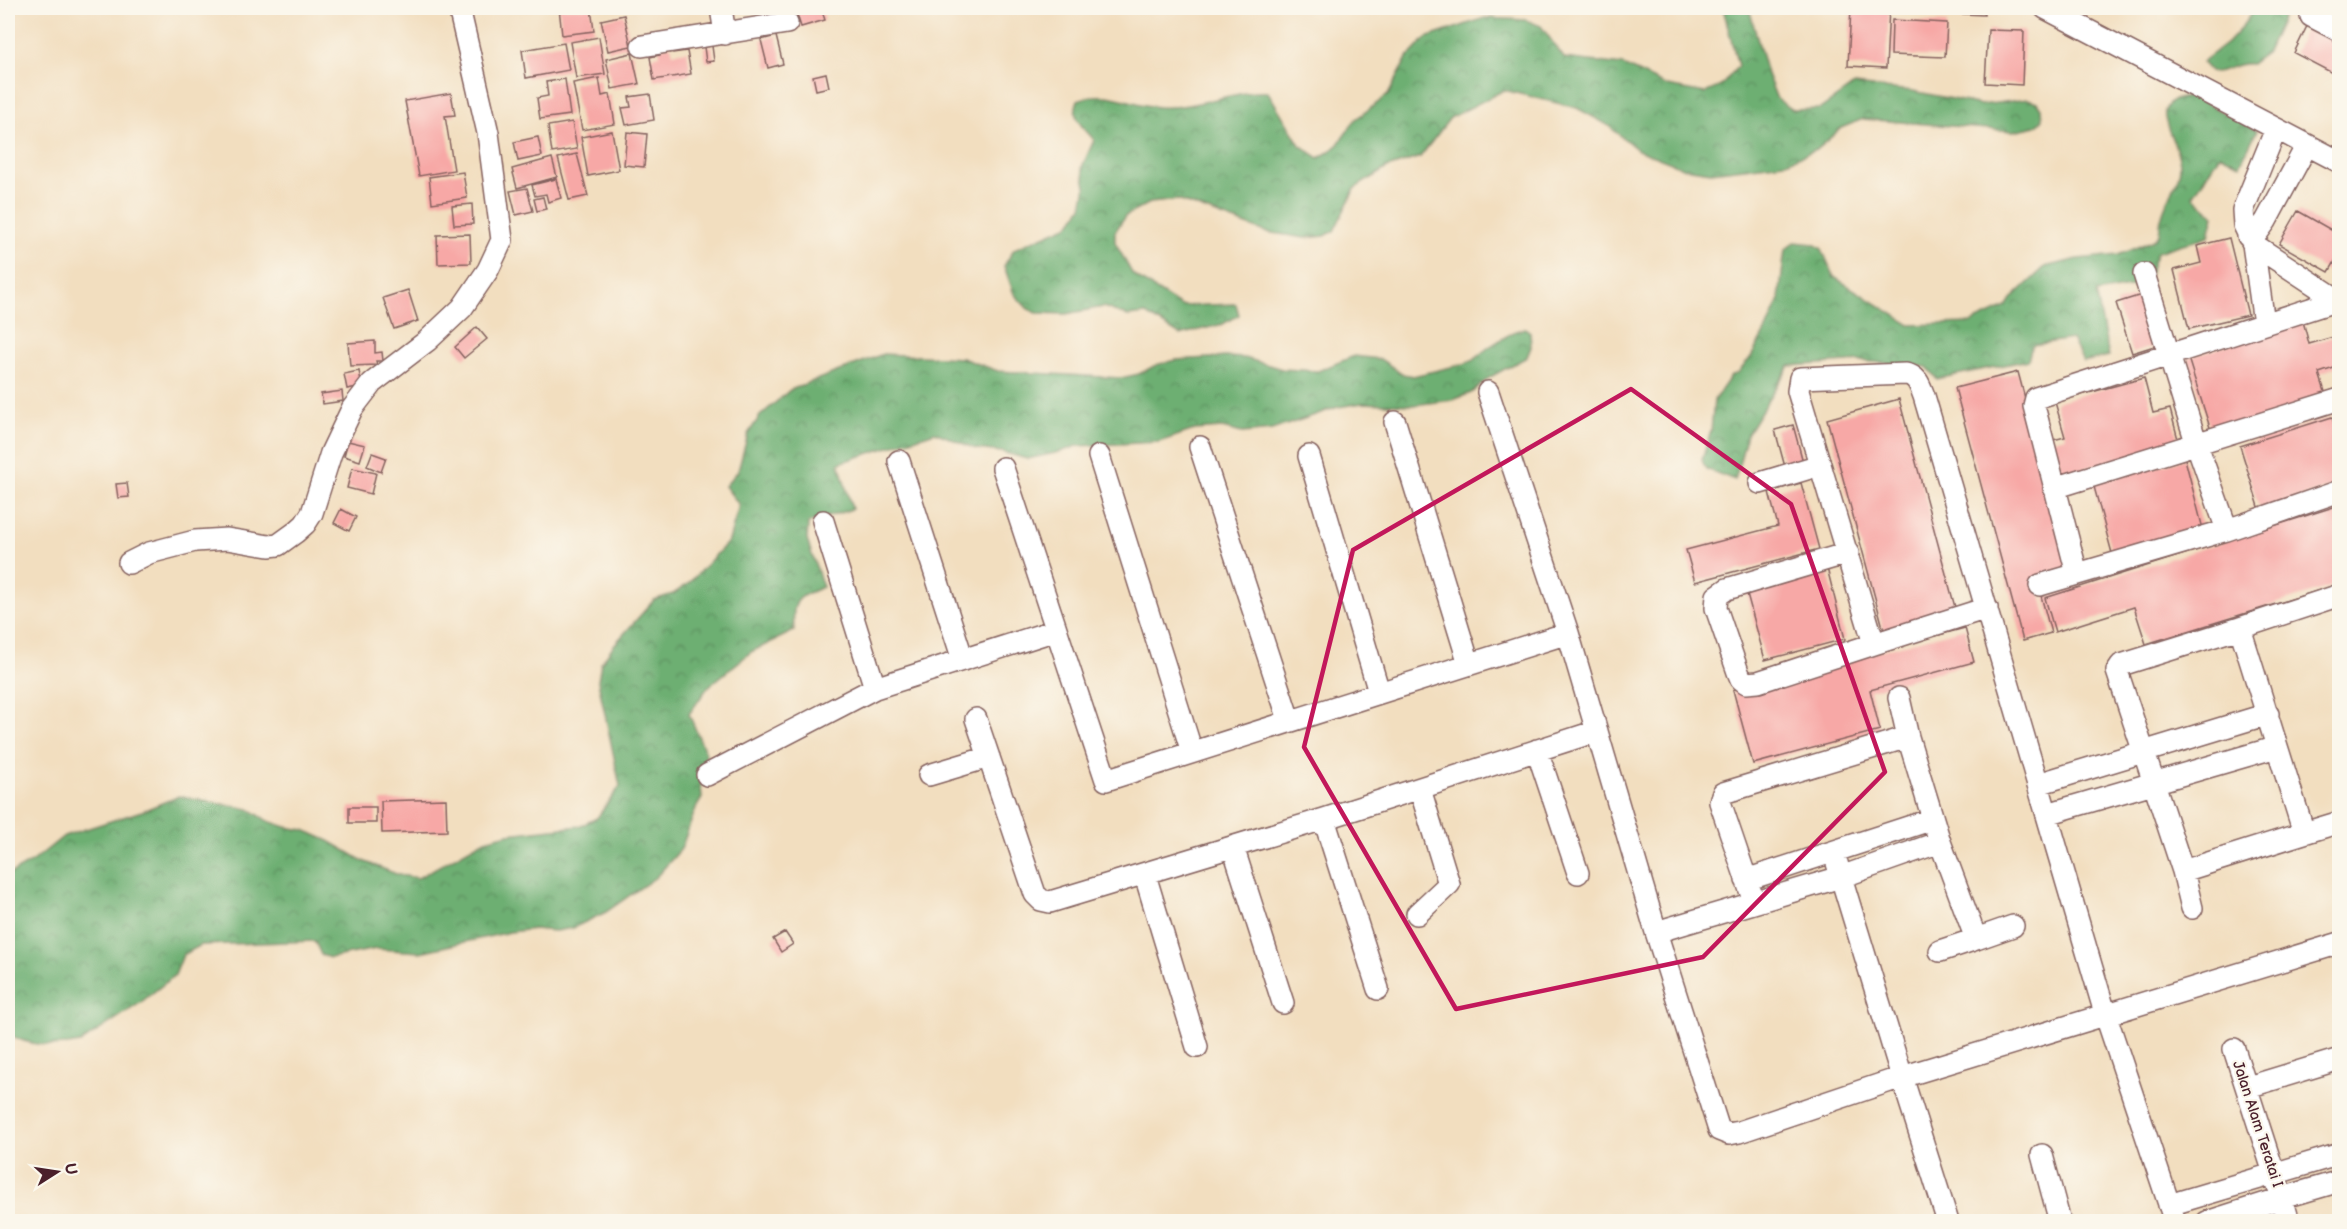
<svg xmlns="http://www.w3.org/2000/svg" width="2347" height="1229" font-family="'Balsamiq Sans',sans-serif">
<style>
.forest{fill:url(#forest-crowns);stroke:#5c674e;stroke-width:1.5}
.building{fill:#f7a8a6}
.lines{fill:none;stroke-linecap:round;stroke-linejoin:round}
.street-casing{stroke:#85625f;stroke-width:24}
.street{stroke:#fff;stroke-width:21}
.marked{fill:none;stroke:#c2185b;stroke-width:4.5;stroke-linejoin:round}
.labels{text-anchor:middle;stroke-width:4.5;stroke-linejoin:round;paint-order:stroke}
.street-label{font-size:15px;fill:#4a1f2b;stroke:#fbf7ec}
</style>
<defs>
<pattern id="forest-crowns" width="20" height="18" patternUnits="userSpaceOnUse" patternTransform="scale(1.5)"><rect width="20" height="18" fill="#6daf72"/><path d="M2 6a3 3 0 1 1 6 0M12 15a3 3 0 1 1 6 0" fill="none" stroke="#5c8e5e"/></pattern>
</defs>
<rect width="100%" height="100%" fill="#fbf7ec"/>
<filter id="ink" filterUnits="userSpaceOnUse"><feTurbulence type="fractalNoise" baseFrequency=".0167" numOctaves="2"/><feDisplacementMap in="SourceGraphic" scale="12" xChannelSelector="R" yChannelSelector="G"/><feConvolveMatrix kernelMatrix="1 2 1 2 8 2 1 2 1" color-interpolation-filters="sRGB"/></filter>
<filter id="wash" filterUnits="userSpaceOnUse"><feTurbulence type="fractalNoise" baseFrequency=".008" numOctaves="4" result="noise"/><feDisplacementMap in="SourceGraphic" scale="24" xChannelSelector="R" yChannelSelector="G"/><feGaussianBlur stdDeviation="1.35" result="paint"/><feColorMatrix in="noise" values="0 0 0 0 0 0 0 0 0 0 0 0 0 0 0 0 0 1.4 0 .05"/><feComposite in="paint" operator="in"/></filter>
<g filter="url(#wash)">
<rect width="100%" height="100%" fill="#f2debf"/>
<path class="forest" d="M1723,8H1749L1767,74L1777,99L1793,110L1820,109L1854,85L1913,91L1981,105L2028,99L2037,102L2042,110L2043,119L2036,126L2013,131L1863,119L1841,128L1819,148L1784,163L1711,172L1684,168L1638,150L1606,124L1577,108L1504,90L1450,118L1420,157L1387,168L1355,188L1334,231L1325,236L1305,238L1266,232L1178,200L1150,203L1125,216L1115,232V242L1133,275L1181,306L1236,304L1239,315L1223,324L1180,335L1146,314L1128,316L1103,307L1066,314L1037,313L1028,309L1014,294L1004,266L1014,249L1069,225L1082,207L1086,186L1082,167L1094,140C1083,126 1070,119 1078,100C1108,88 1130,105 1159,107C1197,109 1231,90 1268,92L1300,145L1319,158L1336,147L1356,119L1388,95L1407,58L1426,38L1485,18L1526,20L1541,26L1564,58L1623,65L1667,86L1705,93L1721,86L1738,66Z
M2255,8H2287L2267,52L2251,64C2235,62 2227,73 2211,72L2202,62L2227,43L2241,28Z
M2192,96L2257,130L2240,165L2220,154L2193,196L2214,215L2209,236L2157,252L2145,284L2096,293L2109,356L2083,362L2072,339L2032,345L2028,360L1937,379L1927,367L1862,361L1789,366L1747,434L1735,480L1706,469L1702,460L1711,431L1714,400L1731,376L1739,372L1751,357L1767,328L1779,299L1785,250L1795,242L1814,244L1822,249L1834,277L1910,325L1971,323L2006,307L2011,299L2045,267L2078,259L2118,255L2152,241L2159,234C2160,228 2160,222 2162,216C2166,199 2181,182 2180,164C2179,149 2162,122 2165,111C2168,99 2182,98 2192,96Z
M1525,328L1530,332L1531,347L1527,357L1490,377L1471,393L1453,400L1413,405L1362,403L1338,407L1272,430L1242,433L1222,428L1194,430L1159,442L1077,446L1060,452L1027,459L1002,452L976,449L935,432L839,463L852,509L808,523L807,540L823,587C795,598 792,600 794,631L751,652L708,687L689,714L706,754L700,776L702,798L696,808L681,849L656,877L606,912L573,928L555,931L534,929L510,932L420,952L376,949L330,958L321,955L315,941L201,945L183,955L175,975L140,1003L80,1043C56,1048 29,1046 8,1034V875L33,861L64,836L145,810L179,796L249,809L268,821L286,827L304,830L329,841L363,861L399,875L418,878L485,840L508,834L580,826L597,818L620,786L598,681L601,663L614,645L654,600L673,594L689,583L729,541L739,505L725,486L738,471L748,434L760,416L790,390L883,354L962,358L998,371L1121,378L1139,374L1156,365L1175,360L1226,357L1245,358L1282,369L1318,371L1354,356L1380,359L1403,374L1413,376L1464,364L1473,360L1489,347L1513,332Z"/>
<g id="blocks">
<path class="building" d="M559,8H591L594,31L562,35Z
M795,8H821L825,20L801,27Z
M1851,8H1889L1886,68L1848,66Z
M1902,8H1984V15L1901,11Z
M2322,8H2340V17Z
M624,15L631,46L608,51L601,20Z
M1892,20L1947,23L1945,57L1891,55Z
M2309,22L2340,37V77L2294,53Z
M1988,30L2024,31L2022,85L1985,83Z
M776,36L783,64L768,68L761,40Z
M599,37L605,74L576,78L570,42Z
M564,43L569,70L526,78L522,50Z
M671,46L673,53L687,51L691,74L654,80L650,57L660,55L659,48Z
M712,46L714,61L706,62L704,47Z
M632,53L639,84L612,89L606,59Z
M826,73L829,87L816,90L813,76Z
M599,78L602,96L610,94L615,124L582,130L573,83Z
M565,79L570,115L540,119L537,98L548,96L546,82Z
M451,93L455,115L445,116L454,170L419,176L405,101Z
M650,94L654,120L626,125L622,108L631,107L629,97Z
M572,122L577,149L552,153L548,126Z
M612,131L619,170L588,176L581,137Z
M627,132L647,134L644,167L624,165Z
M538,137L542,156L518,161L514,142Z
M577,154L588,196L569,200L558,158Z
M552,158L557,177L517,188L512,169Z
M463,172L467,198L432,203L429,177Z
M556,179L561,198L548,202L546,194L535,196L532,185Z
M527,188L533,211L516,215L510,191Z
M543,197L546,209L537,211L534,199Z
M472,204L473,224L454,225L452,206Z
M2298,211L2340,235V253L2329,272L2279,244Z
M470,234L471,263L438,264L437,235Z
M2229,238L2248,315L2189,329L2174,270L2201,263L2197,246Z
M408,290L418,321L394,329L383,298Z
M2151,292L2167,342L2132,353L2116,303Z
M2303,321L2309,344L2340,335V366L2319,373L2327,398L2212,434L2188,358Z
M477,327L487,339L464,358L455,347Z
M375,341V353L382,352L383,361H376L377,365L350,366L348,343Z
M359,371L362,386L347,389L344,374Z
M2018,372L2070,568L2036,577L2051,633L2023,641L1955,388Z
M2144,378L2153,413L2170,409L2179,443L2062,474L2053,440L2065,437L2055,402Z
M342,391L343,401L323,404L321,394Z
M1899,399L1956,611L1884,631L1827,419Z
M2332,417L2338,436L2340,435V485L2260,510L2240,446Z
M1793,425L1803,462L1785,467L1775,430Z
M348,441L365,445L360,461L344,456Z
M372,453L386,458L381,472L367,466Z
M2185,459L2204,533L2113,557L2093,483Z
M352,468L376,473L371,494L347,488Z
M127,483L129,497L118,498L116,484Z
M1801,483L1819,549L1695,582L1686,550L1778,526L1769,492Z
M2340,505V584L2146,644L2134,607L2055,632L2045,598Z
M341,509L356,517L349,531L334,523Z
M1827,568L1845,639L1765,660L1746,590Z
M1965,628L1974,662L1870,690L1880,730L1753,764L1733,690Z
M446,799L447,831L382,833L381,801Z
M349,807H376V823H349Z
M785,932L793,944L781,952L773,939Z"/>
</g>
</g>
<g filter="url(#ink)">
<use href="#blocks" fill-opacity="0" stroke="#85625f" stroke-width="1.5"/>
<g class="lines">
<defs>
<path id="street" d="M721,8L725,34
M2045,8L2340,162
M2311,16L2340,31
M642,46L787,23
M2276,129L2243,210L2244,225L2253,244L2338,300
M2248,236L2258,232L2266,221L2307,145
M2253,244L2264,323
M2144,274L2196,442L2227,530
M1488,392L1568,633
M1395,422L1469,664
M1200,447L1289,720
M1099,456L1192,752
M1309,456L1379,692
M899,461L963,660
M1003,468L1106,780L1568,633L1656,932L1719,1130L1729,1134L1739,1132L1902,1077L1948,1222
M1760,483L1820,465
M2054,488L2340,399
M823,521L875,688L1056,630
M1848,553L1727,589L1717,596L1716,608L1738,672L1741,679L1746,683L1758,682L1874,644
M129,563L149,553L195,541L227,539L269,546L278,545L296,532L305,524L312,513L331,453L352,409L372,383L427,341L462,308L488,270L502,240L488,133L459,8
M2077,574L2034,406L2036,398L2338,300L2340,306
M2040,585L2227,530L2340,491
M1987,608L1874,644L1798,391L1800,378L1906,374C1918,376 1920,386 1924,396L2105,1013L2175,1222
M2240,628L2304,833L2183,871L2117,671L2121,665Z
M2240,628L2340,595
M1899,698L1908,737
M976,719L1035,894L1041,900L1050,902L1324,819L1597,731
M1537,750L1578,873
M707,775L875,688
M929,775L989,757
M2038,784L2268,714
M2047,814L2277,747
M1324,819L1378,989
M2304,833L2340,822
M1233,847L1283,1003
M1837,863L1841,877L1940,842
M2183,871L2192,908
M1145,875L1197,1047
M1746,880L1933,819
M1754,902L1720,802L1723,793L1908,737L1940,842L1976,939L1940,951
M1417,914L1449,884L1420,789
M1656,932L1841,877L1902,1077L2340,943
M1976,939L2013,926
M2234,1049L2282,1198L2340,1181
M2248,1087L2340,1059
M2042,1155L2060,1222
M2169,1205L2340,1154
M2207,1222L2282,1198L2289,1222"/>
</defs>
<use href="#street" class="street-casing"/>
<use href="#street" class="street"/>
</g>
</g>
<path class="marked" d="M1631,389L1791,504L1885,772L1703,957L1456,1009L1304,747L1353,550Z"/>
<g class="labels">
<g class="street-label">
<text transform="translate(2258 1124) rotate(72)" y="5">Jalan Alam Teratai I</text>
</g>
</g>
<rect width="2347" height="1229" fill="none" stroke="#fbf7ec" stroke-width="30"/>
<g transform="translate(57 1172) rotate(78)" stroke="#fbf7ec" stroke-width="4.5" paint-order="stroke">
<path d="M0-4.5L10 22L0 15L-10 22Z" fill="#4a1f2b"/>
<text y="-9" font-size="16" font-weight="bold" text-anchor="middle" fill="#4a1f2b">U</text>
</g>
</svg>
